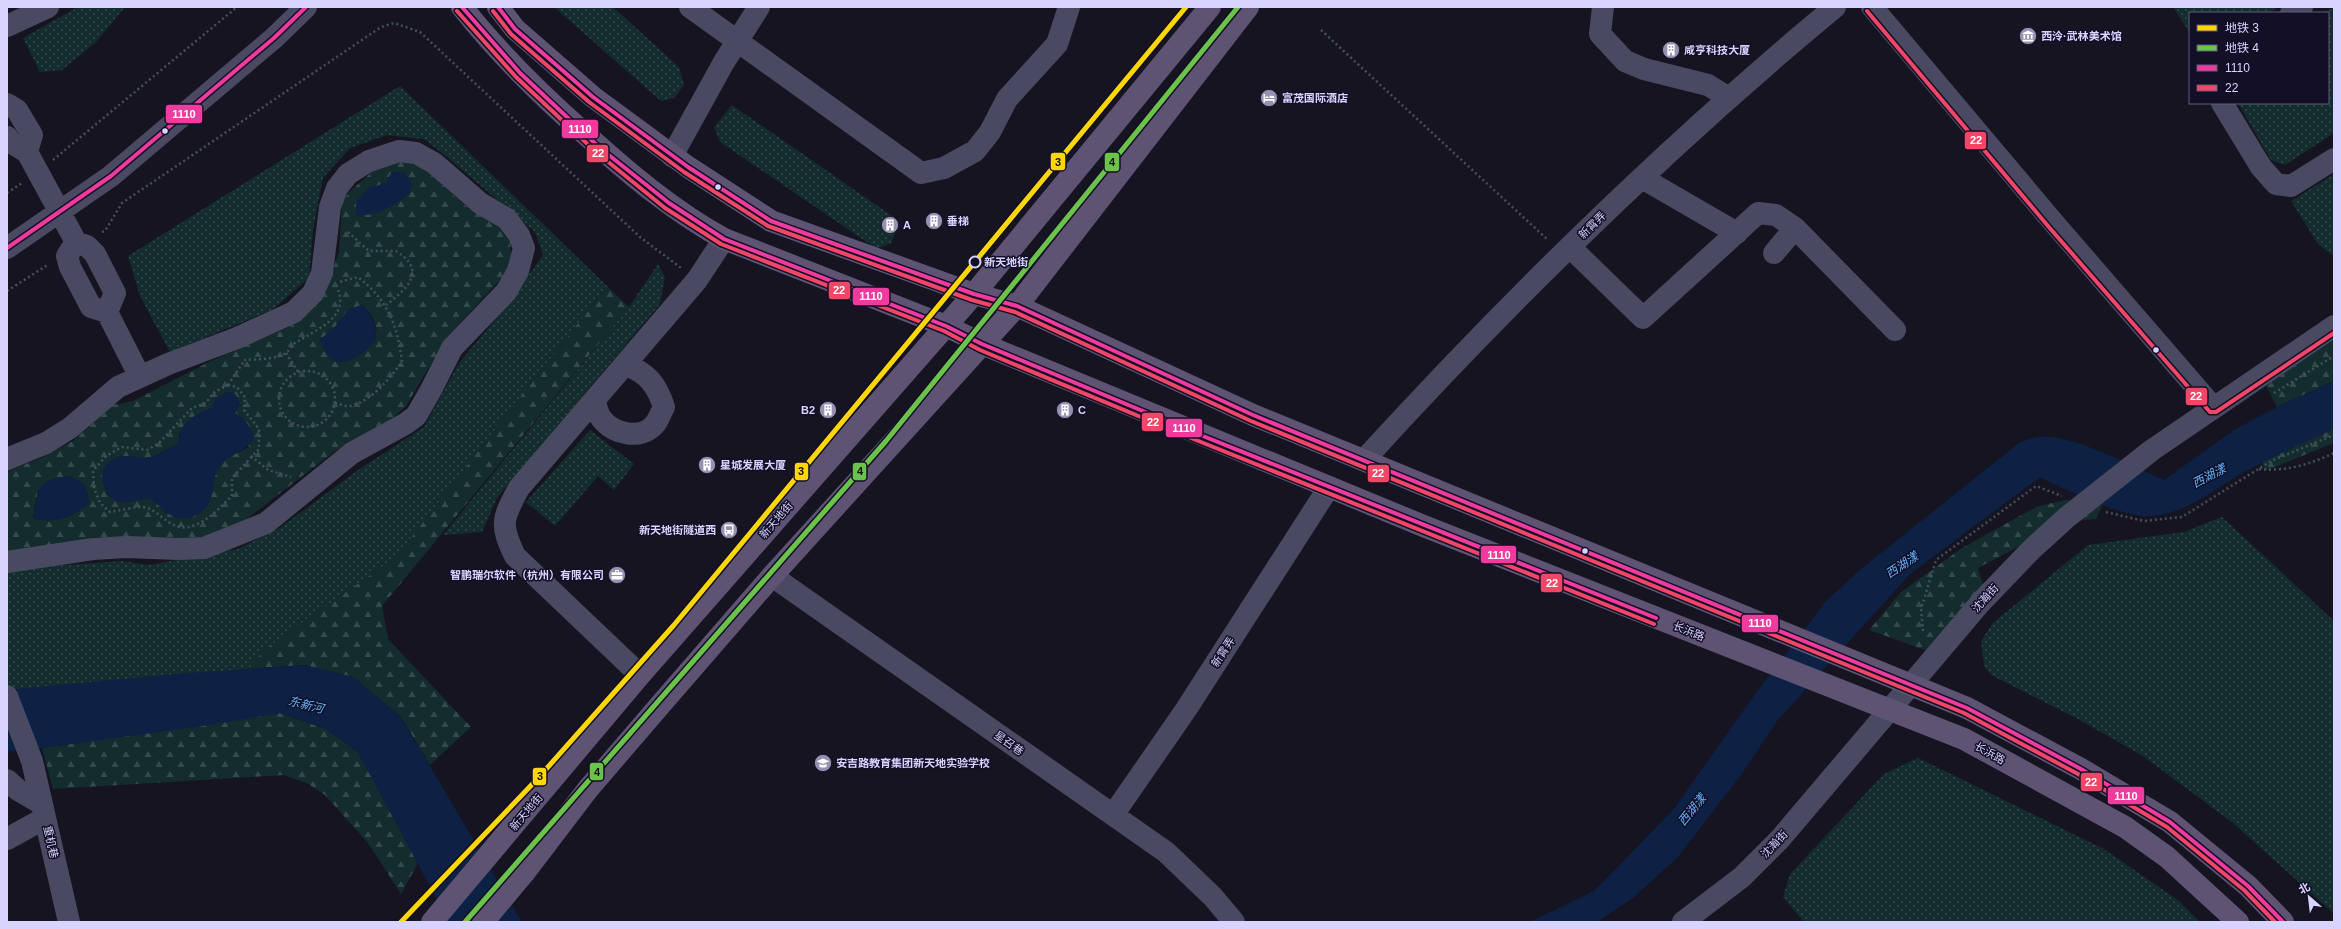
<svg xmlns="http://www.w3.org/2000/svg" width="2341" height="929" font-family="Helvetica,'Noto Sans SC',sans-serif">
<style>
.grass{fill:url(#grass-dots)}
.forest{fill:url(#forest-firs);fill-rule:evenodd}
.water{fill:#0d2144}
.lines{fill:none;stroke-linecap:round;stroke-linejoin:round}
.path{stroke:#44505f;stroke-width:2.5;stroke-dasharray:2 3;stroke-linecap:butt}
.minor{stroke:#4a4962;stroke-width:22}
.major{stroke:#5e5373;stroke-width:22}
.bus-1-casing{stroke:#130f26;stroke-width:7}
.bus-2-casing{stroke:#130f26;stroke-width:7}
.bus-1{stroke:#f13a9d;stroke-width:4}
.bus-2{stroke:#f34667;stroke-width:4}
.metro-1-casing{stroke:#130f26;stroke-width:8}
.metro-2-casing{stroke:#130f26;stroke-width:8}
.metro-1{stroke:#ffd700;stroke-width:5}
.metro-2{stroke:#6bc349;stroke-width:5}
.bus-dot{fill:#d9d4ff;stroke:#130f26;stroke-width:1.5}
.stop-dot{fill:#130f26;stroke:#d9d4ff;stroke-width:2}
.labels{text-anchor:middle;stroke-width:3;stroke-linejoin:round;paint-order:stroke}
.poi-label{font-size:11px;font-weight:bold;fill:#d9d4ff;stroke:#130f26;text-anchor:start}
.street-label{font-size:11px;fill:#d9d4ff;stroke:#130f26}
.stop-label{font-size:11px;font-weight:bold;fill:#d9d4ff;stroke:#130f26;text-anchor:start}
.water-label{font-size:12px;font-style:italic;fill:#62b6ff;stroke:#130f26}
.line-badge{stroke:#130f26;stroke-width:1.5}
.badge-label{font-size:11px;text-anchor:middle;font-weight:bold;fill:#fff}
.pale-badge-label{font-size:11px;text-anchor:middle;font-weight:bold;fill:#111}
</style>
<defs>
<pattern id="grass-dots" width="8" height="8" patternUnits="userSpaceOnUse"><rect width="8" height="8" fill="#132c2d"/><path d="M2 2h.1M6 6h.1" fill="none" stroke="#354a4c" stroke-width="1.8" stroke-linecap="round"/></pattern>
<pattern id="forest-firs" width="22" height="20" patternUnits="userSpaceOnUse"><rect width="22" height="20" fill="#132c2d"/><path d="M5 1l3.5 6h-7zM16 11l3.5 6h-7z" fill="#354a4c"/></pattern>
</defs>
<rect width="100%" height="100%" fill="#161421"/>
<path class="grass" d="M78,7H125L96,42L62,70L40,72L23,38Z
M554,7H613L679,67L684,85L674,98L661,101Z
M2173,7H2278L2269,13H2190V33Z
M2334,8V133L2285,165L2271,160L2238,103H2328V13H2321Z
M400,86L607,286L396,557L265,649L248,669L7,690V569L123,561L149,565L238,549L281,527L358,470L424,427L459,363L504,309L543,255L535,232L447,157L424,139L387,135L350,148L323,178L313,230L309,278L272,310L170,352L140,296L128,256Z
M732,105L895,218L897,229L891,243L877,249L720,142L714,127Z
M2334,174V254L2332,255L2318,244L2291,201Z
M658,264L665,277L660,304L497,498L482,532L443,535L629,307Z
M590,430L634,464L614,490L598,476L555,526L526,502Z
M2222,517L2334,621V914L2233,823L2143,756L2078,719L1991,675L1984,666L1981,641L1993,623L2088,545L2184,532Z
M1918,758L2104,849L2179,901L2200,922H1804L1783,897L1790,874L1884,774Z"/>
<path class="forest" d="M403,160L422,166L463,204L501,229L510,242L512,262L499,281L447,337L406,406L390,421L335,451L244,521L205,536L183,541L94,537L30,552L7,554V471L39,459L73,441L113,405L133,401L211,361L291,326L325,293L339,252L342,203L349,192L378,167ZM363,305L372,316L377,330L320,340L335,327L349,309ZM228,392L236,395L235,413L249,447L225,459L217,470L213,483L193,517C171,519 167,511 151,499C132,498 121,509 106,493L128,456L144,459L157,455L179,443V434L202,412L213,408L216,398ZM38,490L89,503C74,517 53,524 33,518Z
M607,286L629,307L382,606L388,639L471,727L430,765L401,717L353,677L304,665L248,669L265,649L396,557Z
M2334,338V381L2277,407L2266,386Z
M2334,425V443L2265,471L2261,458Z
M2064,500H2089L2103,504L2096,519L2066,522L1978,568L1985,591L1933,653L1869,630L1901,592L1962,548L2036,507Z
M280,713L326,729L358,752L418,863L401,894L368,843L325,795L307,783L284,775L53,789L42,748Z"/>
<path class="water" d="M392,172H404L412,184L410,193C394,206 377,217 356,215V202L369,188L385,183Z
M363,305C372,316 377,326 376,341C355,360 334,378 320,340L335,327L349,309Z
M2334,381V429C2304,443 2273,456 2244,472C2212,490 2184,517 2145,516C2118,515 2066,490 2040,477L1910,574L1777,721L1741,775L1677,858L1633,898L1597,922H1530L1594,891L1674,809L1750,701L1826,601L1861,569L2019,443C2025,441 2033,437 2040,437C2071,433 2134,467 2164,480L2234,430L2277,407Z
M228,392L236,395L240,404L235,413C246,419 251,427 254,439C245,452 228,454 219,467C213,476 214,487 211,497C207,513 188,523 172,516C164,512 158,504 151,499C130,498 114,513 104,486C97,469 111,455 128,456C134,456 140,459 146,458C158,456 169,448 179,443C180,421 194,415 212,408L216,398Z
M67,476C85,481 87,486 89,503C74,517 53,524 33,518C41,490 33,481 67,476Z
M304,665L353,677L401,717L522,922H449L358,752L326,729L280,713L203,726L42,748L7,751V690L176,674Z"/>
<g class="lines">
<path class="path" d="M1321,30L1548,240
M53,160L237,7
M7,193L22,183
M102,232L105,231L122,203L381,27L394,23L420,32L640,237L681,268
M348,232L369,251H396C428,271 407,289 386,305
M7,291L49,264
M286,353L299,373
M244,360C256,359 275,360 286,353C290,350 292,344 297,342C316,329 351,318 337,287
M279 399a28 28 0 1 1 56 0a28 28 0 1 1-56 0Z
M228,385L237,387L245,397L244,410L259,429V449L232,478V496C217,510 194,537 172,524C161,518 155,509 143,507C139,506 117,511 110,512L100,503L94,488L93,471L106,456L122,447L147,450L159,443L192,408L206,403L213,393Z
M228,385L244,361
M2274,393L2334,356
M335,403C340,404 346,407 350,406C372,401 389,379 402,362C398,326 387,299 358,277L339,282
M251,456L268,470L291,477
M2259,469C2285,472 2311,464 2334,453
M2106,512L2144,521L2182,517L2271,461L2334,435
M1923,631L1921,609L1936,560L2036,486L2062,496"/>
<path class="minor" d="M690,7L921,173L944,168L975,151L990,132L1007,99L1057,44L1069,7
M1603,7L1600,34L1625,61L1644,69L1708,85L1729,98
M1872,7L2053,222L2213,407
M2291,13L2302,7
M7,26L48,7
M2222,103L2261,167L2276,184L2291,186L2334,159
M7,104L17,110L32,135L27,152
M7,137L10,142L27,152L76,242L87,246L95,254L115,293L107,312L91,307L70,267L67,256L76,242
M672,156L724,62L759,7
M1642,178L1737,233
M1570,247L1643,318L1758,213L1776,215L1795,228L1895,330
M7,248L111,176L274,38L306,7
M1774,253L1795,228
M107,312L140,377
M595,401C596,406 598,414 601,418C613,434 641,441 655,424C659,419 661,412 664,407C657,385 647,372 625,365
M7,459L46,443L70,428L118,387L168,364L237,338L294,312L313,293L322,273L330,207L337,188L348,174L369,161L399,151L416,153L434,163L480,203L507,219L519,235L524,248L518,271L506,292L452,348L431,390L416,416L405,424L352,453L266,523L204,548L179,549L126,547L93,549L7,562
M1364,460C1511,299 1667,146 1835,7
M772,576L1166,852L1213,897L1234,922
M640,675L515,556C499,523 503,518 519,488L697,280L724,239
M7,696L32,761L69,922
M7,780L18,790L42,804
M1113,815L1187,708L1329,487
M7,839L45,818
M1683,922L1742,877L1780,839L1981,602L2032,549L2066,518L2152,450L2334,326"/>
<path class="major" d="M462,7C498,53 540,94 584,133C627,172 673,211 724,239L946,326L982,344L1426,527L1964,739L2125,827L2167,857L2238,922
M498,7L515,29L593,97L688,167L771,221L974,294L1017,306L1253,415L1967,708L2081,769L2170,822L2248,886L2283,922
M432,922L640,675L974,294L1210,7
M483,922L524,873L588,789L661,704L772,576L1017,306L1248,7"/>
<defs>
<path id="bus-1" d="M462,7L520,73L600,148L669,203L724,239L946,326L982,344L1198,434L1656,618
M498,7L515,29L593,97L688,167L771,221L974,294L1017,306L1253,415L1967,708L2081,769L2170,822L2248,886L2283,922
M7,248L111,176L274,38L306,7"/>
<path id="bus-2" d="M457,11L516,77L596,152L665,208L721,244L944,331L980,350L1196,440L1654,624
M493,11L511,34L589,102L684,172L768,226L972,300L1015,312L1251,421L1964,713L2078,774L2167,827L2244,890L2275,922
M1867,11L2048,226L2210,412H2216L2334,333"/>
</defs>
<use href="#bus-1" class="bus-1-casing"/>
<use href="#bus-2" class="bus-2-casing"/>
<use href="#bus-1" class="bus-1"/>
<use href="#bus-2" class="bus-2"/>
<defs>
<path id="metro-1" d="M401,922L540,776L674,625L1186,7"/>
<path id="metro-2" d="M465,922L886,441L1238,7"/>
</defs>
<use href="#metro-1" class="metro-1-casing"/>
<use href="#metro-2" class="metro-2-casing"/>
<use href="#metro-1" class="metro-1"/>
<use href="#metro-2" class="metro-2"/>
</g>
<defs>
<symbol id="museum-disc" viewBox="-11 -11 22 22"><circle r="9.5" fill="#9591b1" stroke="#130f26"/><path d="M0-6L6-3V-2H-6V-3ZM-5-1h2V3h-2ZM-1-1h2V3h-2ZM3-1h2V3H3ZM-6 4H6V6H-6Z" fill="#fff"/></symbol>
<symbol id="building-disc" viewBox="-11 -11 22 22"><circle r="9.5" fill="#9591b1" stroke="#130f26"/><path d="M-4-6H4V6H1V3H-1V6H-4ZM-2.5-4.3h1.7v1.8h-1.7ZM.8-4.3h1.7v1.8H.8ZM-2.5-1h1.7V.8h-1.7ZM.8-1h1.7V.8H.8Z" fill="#fff"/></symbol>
<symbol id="hotel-disc" viewBox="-11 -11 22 22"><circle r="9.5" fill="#9591b1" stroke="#130f26"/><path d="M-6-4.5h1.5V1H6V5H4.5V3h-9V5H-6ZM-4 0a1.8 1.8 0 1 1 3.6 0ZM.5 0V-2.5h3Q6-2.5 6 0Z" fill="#fff"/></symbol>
<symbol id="bus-disc" viewBox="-11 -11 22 22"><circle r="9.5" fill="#9591b1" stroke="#130f26"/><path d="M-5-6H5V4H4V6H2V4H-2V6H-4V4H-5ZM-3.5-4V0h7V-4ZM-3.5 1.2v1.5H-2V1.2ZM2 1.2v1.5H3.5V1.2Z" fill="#fff"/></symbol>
<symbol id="office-disc" viewBox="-11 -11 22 22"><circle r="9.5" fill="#9591b1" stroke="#130f26"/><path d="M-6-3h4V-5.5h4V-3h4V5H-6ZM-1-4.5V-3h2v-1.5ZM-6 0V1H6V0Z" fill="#fff"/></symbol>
<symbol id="school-disc" viewBox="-11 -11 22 22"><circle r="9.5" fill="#9591b1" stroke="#130f26"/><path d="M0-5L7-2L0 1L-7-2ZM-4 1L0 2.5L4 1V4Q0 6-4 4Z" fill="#fff"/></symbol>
</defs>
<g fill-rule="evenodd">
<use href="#museum-disc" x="2018" y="26" width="20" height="20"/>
<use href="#building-disc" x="1661" y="40" width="20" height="20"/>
<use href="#hotel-disc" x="1259" y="88" width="20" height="20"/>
<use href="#building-disc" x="924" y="211" width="20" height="20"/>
<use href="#building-disc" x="880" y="215" width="20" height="20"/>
<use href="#building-disc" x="818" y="400" width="20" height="20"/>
<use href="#building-disc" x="1055" y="400" width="20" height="20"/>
<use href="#building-disc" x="697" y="455" width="20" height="20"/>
<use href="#bus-disc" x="719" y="520" width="20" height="20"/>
<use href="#office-disc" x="607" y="565" width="20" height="20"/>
<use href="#school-disc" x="813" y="753" width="20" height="20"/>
</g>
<g class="bus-dot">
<circle cx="165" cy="131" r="3.5"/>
<circle cx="718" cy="187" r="3.5"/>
<circle cx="2156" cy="350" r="3.5"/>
<circle cx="1585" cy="551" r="3.5"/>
</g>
<circle class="stop-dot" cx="975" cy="262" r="5.5"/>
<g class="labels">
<g class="poi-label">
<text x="2041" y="40">西泠·武林美术馆</text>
<text x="1684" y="54">咸亨科技大厦</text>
<text x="1282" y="102">富茂国际酒店</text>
<text x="947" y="225">垂梯</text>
<text x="903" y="229">A</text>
<text x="815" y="414" text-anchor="end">B2</text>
<text x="1078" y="414">C</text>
<text x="720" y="469">星城发展大厦</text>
<text x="716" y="534" text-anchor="end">新天地街隧道西</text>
<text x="604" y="579" text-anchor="end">智鹏瑞尔软件（杭州）有限公司</text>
<text x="836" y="767">安吉路教育集团新天地实验学校</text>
</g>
<g class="street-label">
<text transform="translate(1592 225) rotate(-45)" y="4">新霄弄</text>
<text transform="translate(776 520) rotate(-49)" y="4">新天地街</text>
<text transform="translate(1985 598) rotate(-48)" y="4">沈瀚街</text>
<text transform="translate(1689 631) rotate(22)" y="4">长浜路</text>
<text transform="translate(1223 652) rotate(-57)" y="4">新霄弄</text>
<text transform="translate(1009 743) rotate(35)" y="4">星召巷</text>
<text transform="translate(1990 753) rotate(29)" y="4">长浜路</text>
<text transform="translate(526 812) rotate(-50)" y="4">新天地街</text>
<text transform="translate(51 842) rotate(77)" y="4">重机巷</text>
<text transform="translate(1774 844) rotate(-46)" y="4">沈瀚街</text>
</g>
<g class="stop-label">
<text x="984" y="266">新天地街</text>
</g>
<g class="water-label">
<text transform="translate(2209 476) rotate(-28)" y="4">西湖漾</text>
<text transform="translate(1902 565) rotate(-34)" y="4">西湖漾</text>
<text transform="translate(306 705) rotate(14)" y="4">东新河</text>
<text transform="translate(1692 810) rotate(-51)" y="4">西湖漾</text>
</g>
</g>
<g class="line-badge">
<rect x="165" y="104" width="38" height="20" rx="4" fill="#f13a9d"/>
<rect x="561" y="119" width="38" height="20" rx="4" fill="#f13a9d"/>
<rect x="1964" y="131" width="23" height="19" rx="4" fill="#f34667"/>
<rect x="586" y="144" width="23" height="19" rx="4" fill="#f34667"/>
<rect x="1050" y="152" width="16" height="19" rx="4" fill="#ffd700"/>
<rect x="1104" y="152" width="16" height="20" rx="4" fill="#6bc349"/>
<rect x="828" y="281" width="23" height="19" rx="4" fill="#f34667"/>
<rect x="852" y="287" width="38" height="19" rx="4" fill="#f13a9d"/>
<rect x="2185" y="387" width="23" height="19" rx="4" fill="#f34667"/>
<rect x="1141" y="412" width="23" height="20" rx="4" fill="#f34667"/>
<rect x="1165" y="418" width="38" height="20" rx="4" fill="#f13a9d"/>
<rect x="852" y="462" width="15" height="19" rx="4" fill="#6bc349"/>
<rect x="794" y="462" width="15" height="19" rx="4" fill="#ffd700"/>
<rect x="1367" y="464" width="23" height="19" rx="4" fill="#f34667"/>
<rect x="1480" y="545" width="37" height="19" rx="4" fill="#f13a9d"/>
<rect x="1540" y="573" width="23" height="20" rx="4" fill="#f34667"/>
<rect x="1741" y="614" width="38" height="19" rx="4" fill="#f13a9d"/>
<rect x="589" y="762" width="15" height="19" rx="4" fill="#6bc349"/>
<rect x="532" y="767" width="15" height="19" rx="4" fill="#ffd700"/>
<rect x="2080" y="772" width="23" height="20" rx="4" fill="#f34667"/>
<rect x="2107" y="786" width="38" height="19" rx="4" fill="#f13a9d"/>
</g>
<g class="badge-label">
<text x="184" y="118">1110</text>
<text x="580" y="133">1110</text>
<text x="1976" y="144">22</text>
<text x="598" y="157">22</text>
<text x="839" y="294">22</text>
<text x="871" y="300">1110</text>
<text x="2196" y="400">22</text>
<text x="1153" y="426">22</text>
<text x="1184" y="432">1110</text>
<text x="1378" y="477">22</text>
<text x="1499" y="559">1110</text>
<text x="1552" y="587">22</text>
<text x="1760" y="627">1110</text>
<text x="2091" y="786">22</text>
<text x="2126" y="800">1110</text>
</g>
<g class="pale-badge-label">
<text x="1058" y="166">3</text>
<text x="1112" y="166">4</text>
<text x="860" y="475">4</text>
<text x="801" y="475">3</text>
<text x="597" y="776">4</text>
<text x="540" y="780">3</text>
</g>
<rect width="2341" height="929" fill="none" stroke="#d9d4ff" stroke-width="16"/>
<rect x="2189" y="12" width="140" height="92" fill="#130f26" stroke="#625e7d"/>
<rect x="2197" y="25" width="20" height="6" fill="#ffd700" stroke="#625e7d"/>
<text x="2225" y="32" font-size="12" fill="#d9d4ff">地铁 3</text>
<rect x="2197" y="45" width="20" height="6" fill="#6bc349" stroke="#625e7d"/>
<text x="2225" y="52" font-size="12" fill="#d9d4ff">地铁 4</text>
<rect x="2197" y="65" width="20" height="6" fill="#f13a9d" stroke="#625e7d"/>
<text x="2225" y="72" font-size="12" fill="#d9d4ff">1110</text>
<rect x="2197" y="85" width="20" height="6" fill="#f34667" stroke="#625e7d"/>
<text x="2225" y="92" font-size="12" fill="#d9d4ff">22</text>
<g transform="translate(2309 897) rotate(332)" stroke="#130f26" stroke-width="3" paint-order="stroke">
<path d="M0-3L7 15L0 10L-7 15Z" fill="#d9d4ff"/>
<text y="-6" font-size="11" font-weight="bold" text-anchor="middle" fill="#d9d4ff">北</text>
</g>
</svg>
